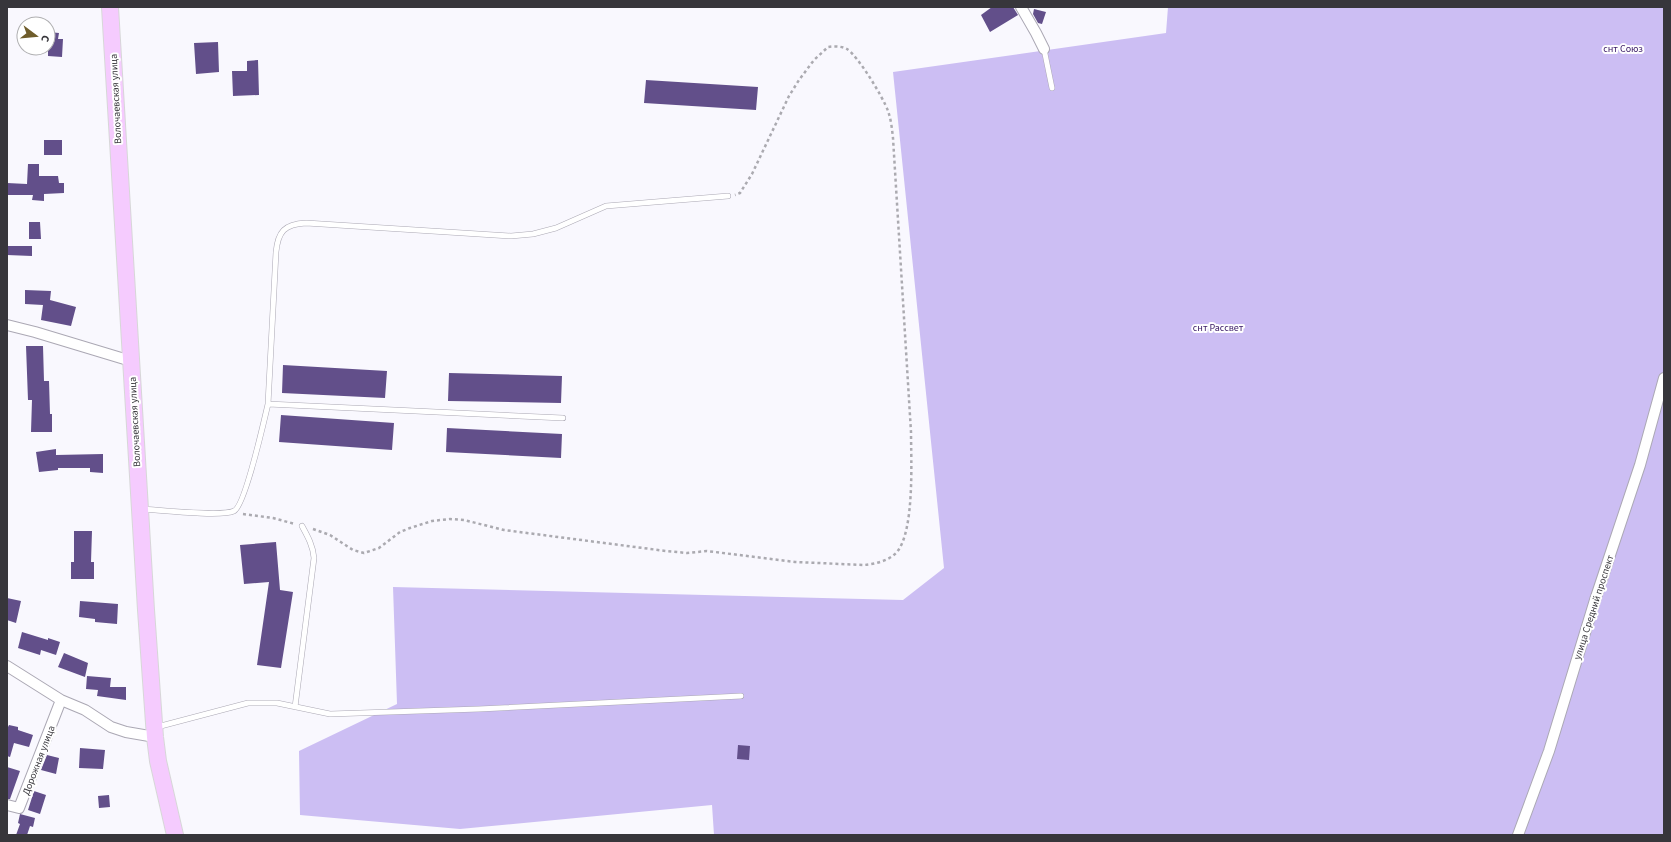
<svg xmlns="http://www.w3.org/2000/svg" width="1671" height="842" font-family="'Source Sans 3',sans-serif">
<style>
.green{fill:#ccbef3}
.building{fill:#624f8a}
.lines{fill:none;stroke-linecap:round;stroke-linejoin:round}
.service-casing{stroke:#aba8b4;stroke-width:6}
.minor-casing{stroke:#aba8b4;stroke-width:12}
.primary-casing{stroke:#d7d7d8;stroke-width:18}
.path{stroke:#abaab0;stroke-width:2.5;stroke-dasharray:3 3;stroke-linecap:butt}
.service{stroke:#fff;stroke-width:5}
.minor{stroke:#fff;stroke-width:10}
.primary{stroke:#f5cbfe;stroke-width:16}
.labels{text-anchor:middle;stroke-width:4;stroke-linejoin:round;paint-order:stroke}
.park-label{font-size:10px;fill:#361663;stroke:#fff}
.street-label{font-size:10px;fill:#37363b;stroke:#fff}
</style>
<rect width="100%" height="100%" fill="#f9f8fe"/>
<path class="green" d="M1168,7H1664V835H714L712,805L460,829L300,815L299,751L397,704L393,587L903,600L944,568L893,72L1166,33Z"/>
<path class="building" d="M992,7H1013L1018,15L990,32L981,15Z
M1034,9L1046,12L1042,24L1038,23L1033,14Z
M48,32L59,33L58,39H63L62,57L48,56Z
M218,42L219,72L196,74L194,43Z
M258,60L259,95L233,96L232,71H247V61Z
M646,80L758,87L756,110L644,103Z
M44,140H62V155H44Z
M28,164H39V176H58L59,183H64V193L44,194V201L32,200L33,195H7V183L27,184Z
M29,222H40L41,239H29Z
M7,246H32V256L7,255Z
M25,290L51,291L50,300L76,307L71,326L41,320L43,305L25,304Z
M26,346H43L44,381H49L50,414H52V432H31L32,400H28Z
M283,365L387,371L385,398L282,393Z
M449,373L562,376L561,403L448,401Z
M281,415L394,423L392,450L279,442Z
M447,428L562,434L561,458L446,452Z
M56,449V455L103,454V473L90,472V468H58V470L39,472L36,452Z
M74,531H92L91,562H94V579H71V562H74Z
M276,542L280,590L293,592L281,668L257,665L269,582L244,584L240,545Z
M7,598L21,601L16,623L7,620Z
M80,601L118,604L117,624L95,622V619L79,617Z
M22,632L48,640V638L60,642L56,655L41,650L40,655L18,648Z
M64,653L88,663L85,677L58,667Z
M87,676L111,678L110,687H126V700L97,696L98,690L86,689Z
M9,725L18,727V730L33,735L29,747L14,743L10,757L7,756V727H8Z
M738,745L750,746L749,760L737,759Z
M80,748L105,750L103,769L79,768Z
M47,755L59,758L56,774L41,770Z
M7,767L20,771L10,799H7Z
M34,791L46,795L40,814L28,810Z
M109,795L110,807L99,808L98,796Z
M20,814L35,818L33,827L30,826L27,835H16L20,824L18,823Z"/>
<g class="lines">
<defs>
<path id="service" d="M1044,49L1052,88
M268,404L276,252C278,232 284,224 306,223L511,236L533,234L556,228L606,206L728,196
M143,509C160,510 221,517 234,511C245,506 264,421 268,404L563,418
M295,707L314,558C313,546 308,537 302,526
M157,727L248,703H277L330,714L479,709L741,696"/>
<path id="minor" d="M1021,7L1036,33L1044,49
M7,325L35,332L131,361
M7,666L61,700L85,710L111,727L126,732L155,737
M7,805L19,808L61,700
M1518,835L1549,751L1595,600L1640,465L1664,378"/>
<path id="primary" d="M110,7L146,610L155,737L158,761L175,835"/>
</defs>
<use href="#service" class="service-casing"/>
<use href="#minor" class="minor-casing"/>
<use href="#primary" class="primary-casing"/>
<path class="path" d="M243,514L273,518L295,524
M313,529L330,535L353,550L364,553L379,548L400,532L410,528L432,521L450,519L464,520L504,530L666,551L687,553L707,551L795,562L864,565C875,564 888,561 896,553C915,533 911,459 911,432L893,138C892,129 891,119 888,111C883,97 858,56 847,49C841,46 834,46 828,47L814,60L799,80L789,96L752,174L740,193L735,195"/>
<use href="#service" class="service"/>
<use href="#minor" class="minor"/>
<use href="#primary" class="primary"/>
</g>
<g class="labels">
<g class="park-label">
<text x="1623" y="52">снт Союз</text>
<text x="1218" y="331">снт Рассвет</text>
</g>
<g class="street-label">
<text transform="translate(115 99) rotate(-93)" y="4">Волочаевская улица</text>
<text transform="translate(134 422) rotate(-93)" y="4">Волочаевская улица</text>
<text transform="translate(1593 607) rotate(-72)" y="4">улица Средний проспект</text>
<text transform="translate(38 760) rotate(-69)" y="4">Дорожная улица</text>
</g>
</g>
<rect width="1671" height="842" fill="none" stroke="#37363b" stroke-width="16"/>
<g transform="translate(36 36) rotate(106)"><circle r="19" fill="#ffffff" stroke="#afafb1"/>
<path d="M0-3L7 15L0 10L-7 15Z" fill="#6f5d2b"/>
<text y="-6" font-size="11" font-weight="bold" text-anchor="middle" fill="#37363b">С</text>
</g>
</svg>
